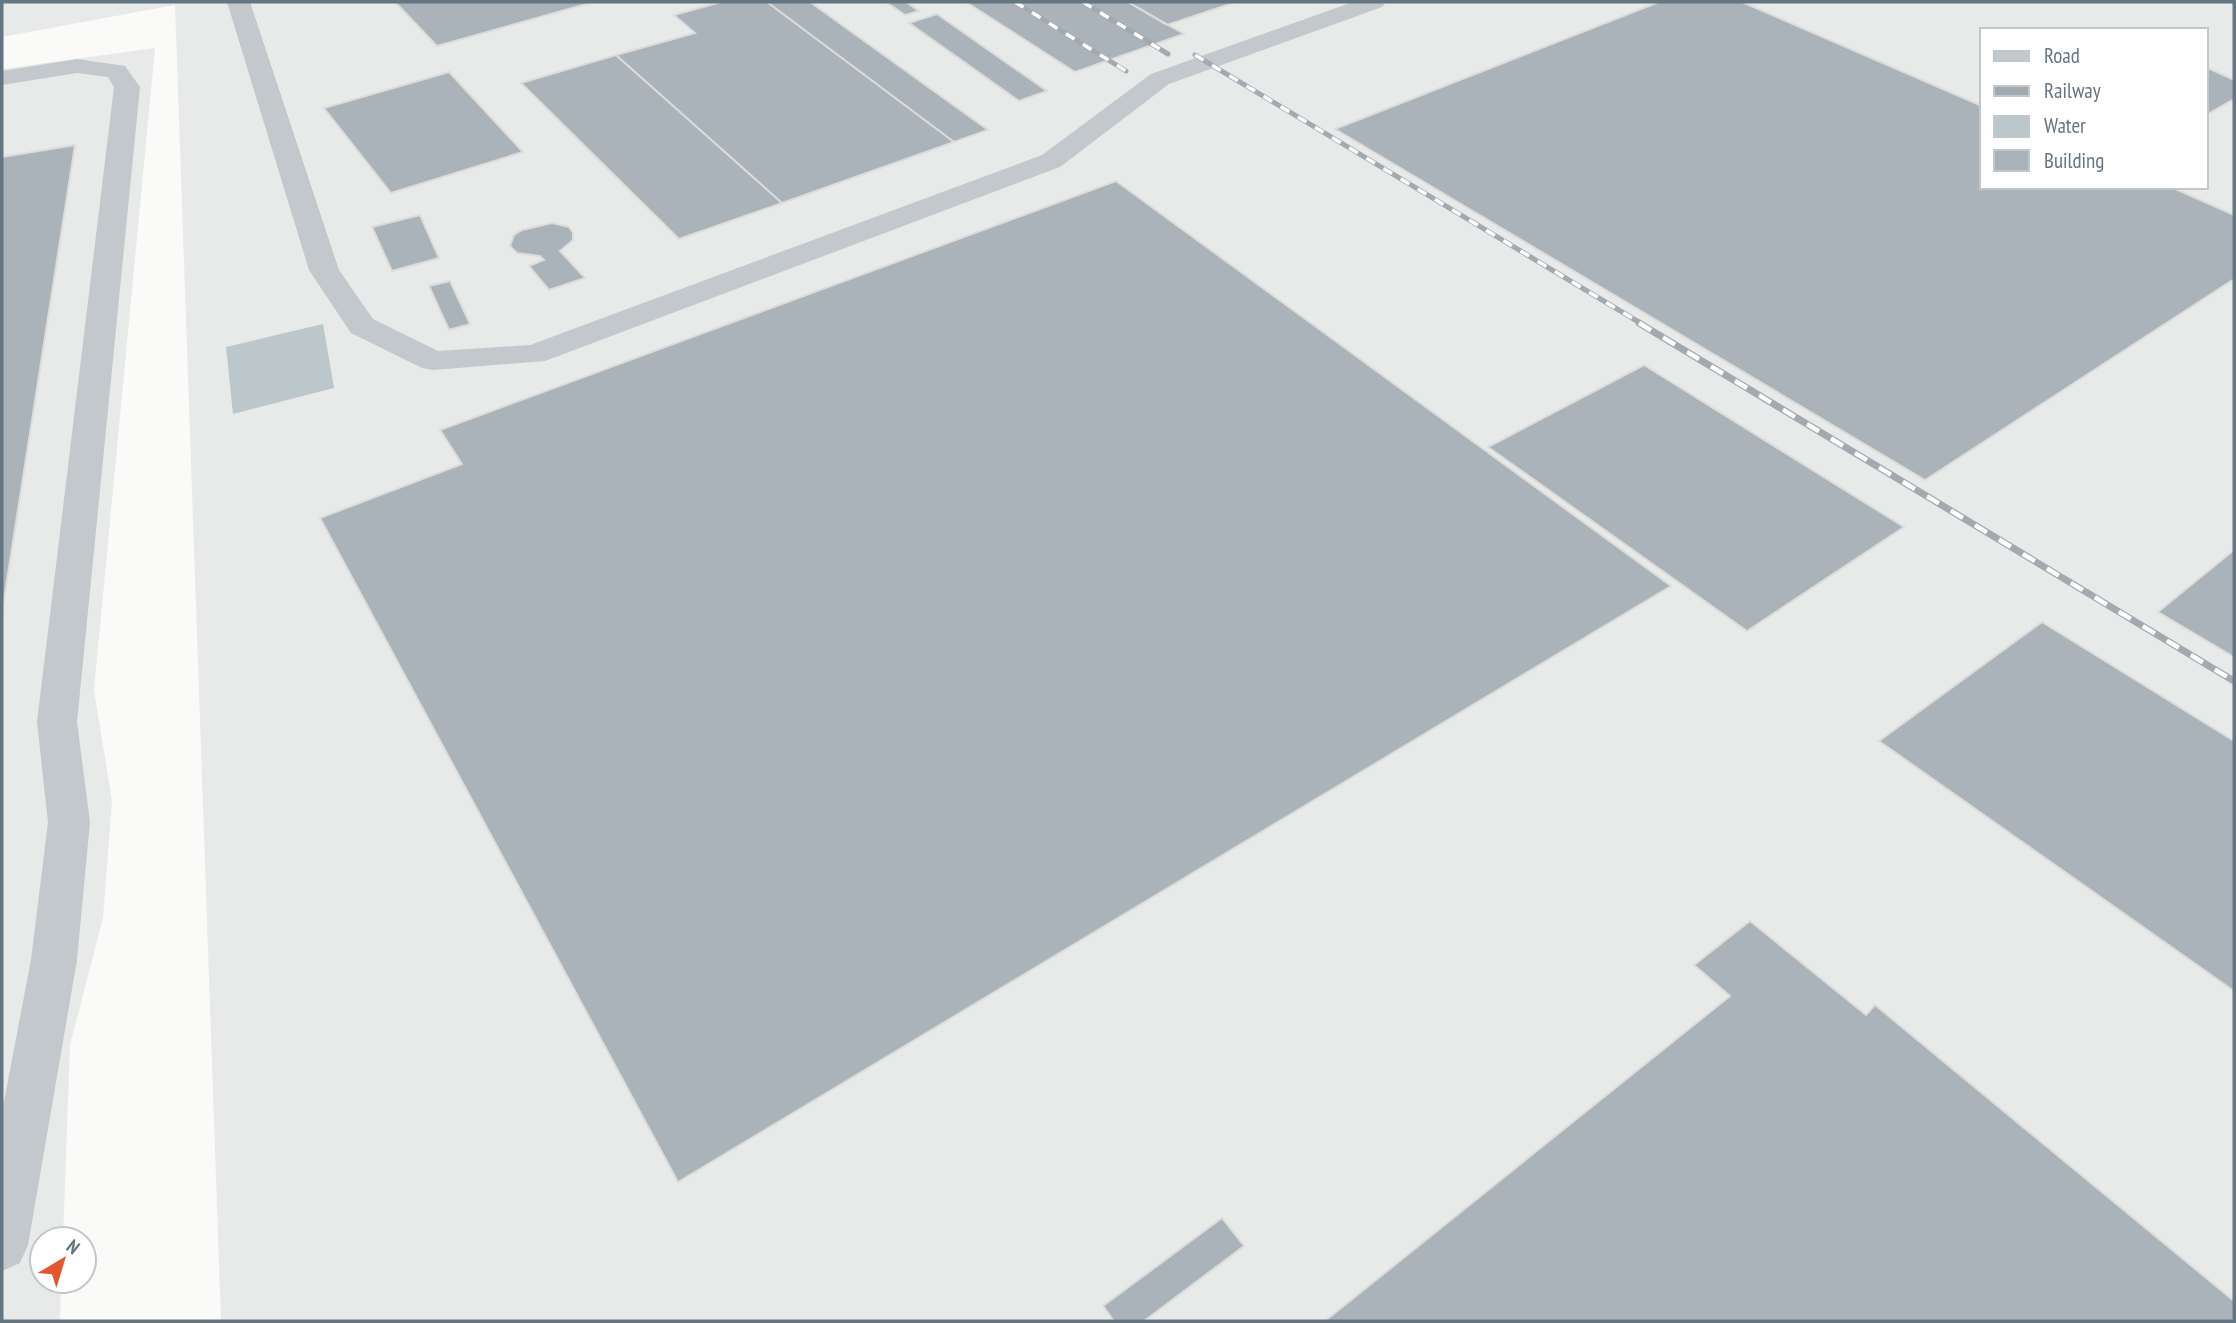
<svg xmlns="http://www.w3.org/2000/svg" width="2236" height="1323" font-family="'PT Sans Narrow',sans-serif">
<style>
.built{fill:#e8e9e9;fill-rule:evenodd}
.water{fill:#bbc7cb}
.building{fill:#aab3b9;stroke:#dcdcda;stroke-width:2}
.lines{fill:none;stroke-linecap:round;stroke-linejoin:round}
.minor{fill:#c3c8cc;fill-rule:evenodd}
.rail-far1-casing{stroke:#a2aab0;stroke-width:5}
.rail-casing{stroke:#a2aab0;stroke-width:7}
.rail-far1{stroke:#fff;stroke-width:3.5;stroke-dasharray:10;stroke-linecap:butt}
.rail{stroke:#fff;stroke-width:4.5;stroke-dasharray:14;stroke-linecap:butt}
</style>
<rect width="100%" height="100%" fill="#fafaf8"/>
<path class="built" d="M2,2H2234V1321H221L175,5L2,37ZM1982,30H2206V187H1982Z
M155,48L94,690L112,801L103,918L70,1045L63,1239H42V1281H61L60,1321H2V69Z"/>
<path class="water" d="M323,324L334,388L233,414L226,347Z"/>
<path class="building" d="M395,2H588L590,3L437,46Z
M721,2H767L954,142L782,203L616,55L695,33L674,15Z
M767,2H810L988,130L954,142Z
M886,2H906L919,11L905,15Z
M966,2H1128L1184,34L1075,72Z
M1128,2H1236L1167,25Z
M1659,2H1742L1982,106V187H2171L2234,215V279L1925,480L1335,129Z
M937,14L1047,91L1019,101L909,23Z
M616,55L782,203L679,239L521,83Z
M2206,67L2234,80V99L2206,115Z
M449,72L523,152L391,193L324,108Z
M75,145L2,612V157Z
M1116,181L1671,586L678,1182L320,518L462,464L440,430Z
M420,215L439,258L392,271L372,227Z
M552,223L569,227L573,233V240L560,251L585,278L549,290L529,266L544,260L540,256L517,253L510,246L514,235L522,230Z
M450,281L470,324L449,330L429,286Z
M1644,365L1904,527L1747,631L1488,447Z
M2234,550V657L2158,612Z
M2042,622L2234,741V991L1879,741Z
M1750,921L1866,1015L1875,1005L2234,1301V1321H1325L1730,996L1694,965Z
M1222,1218L1244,1246L1144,1321H1114L1103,1306Z"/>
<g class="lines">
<path class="minor" d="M227,2H250L339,270L373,319L438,351L530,345L1042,155L1151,74L1353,2H1386L1382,7L1169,84L1060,167L545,361L433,370L422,368L351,333L309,270Z
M77,59L125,66L140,87L77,722L90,822L77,960L28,1245L20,1263L2,1271V1112L31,960L48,822L37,722L114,87L108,77L77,73L2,85V71Z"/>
<defs>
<path id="rail-far1" d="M1015,2L1126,71
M1083,2L1168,54
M1195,55L1642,324"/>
<path id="rail" d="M1639,323L2234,681"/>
</defs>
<use href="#rail-far1" class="rail-far1-casing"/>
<use href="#rail" class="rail-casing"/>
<use href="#rail-far1" class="rail-far1"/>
<use href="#rail" class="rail"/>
</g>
<rect width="2236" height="1323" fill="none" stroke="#657683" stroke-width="7"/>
<rect x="1980" y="28" width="228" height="161" fill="#ffffff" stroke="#c1c8cd" stroke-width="2"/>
<rect x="1994" y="51" width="35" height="10" fill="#c3c8cc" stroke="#c1c8cd" stroke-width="2"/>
<text x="2044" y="63" font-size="21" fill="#657683">Road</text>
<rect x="1994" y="86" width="35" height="10" fill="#a2aab0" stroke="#c1c8cd" stroke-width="2"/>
<text x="2044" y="98" font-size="21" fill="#657683">Railway</text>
<rect x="1994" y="116" width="35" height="21" fill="#bbc7cb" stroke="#c1c8cd" stroke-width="2"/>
<text x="2044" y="133" font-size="21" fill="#657683">Water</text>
<rect x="1994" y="150" width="35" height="21" fill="#aab3b9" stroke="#c1c8cd" stroke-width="2"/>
<text x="2044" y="168" font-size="21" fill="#657683">Building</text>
<g transform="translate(63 1260) rotate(38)"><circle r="33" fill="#ffffff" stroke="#c1c8cd" stroke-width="2"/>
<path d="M0-5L12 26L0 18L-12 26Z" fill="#e4572e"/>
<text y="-10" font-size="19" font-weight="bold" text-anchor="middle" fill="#657683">N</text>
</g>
</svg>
